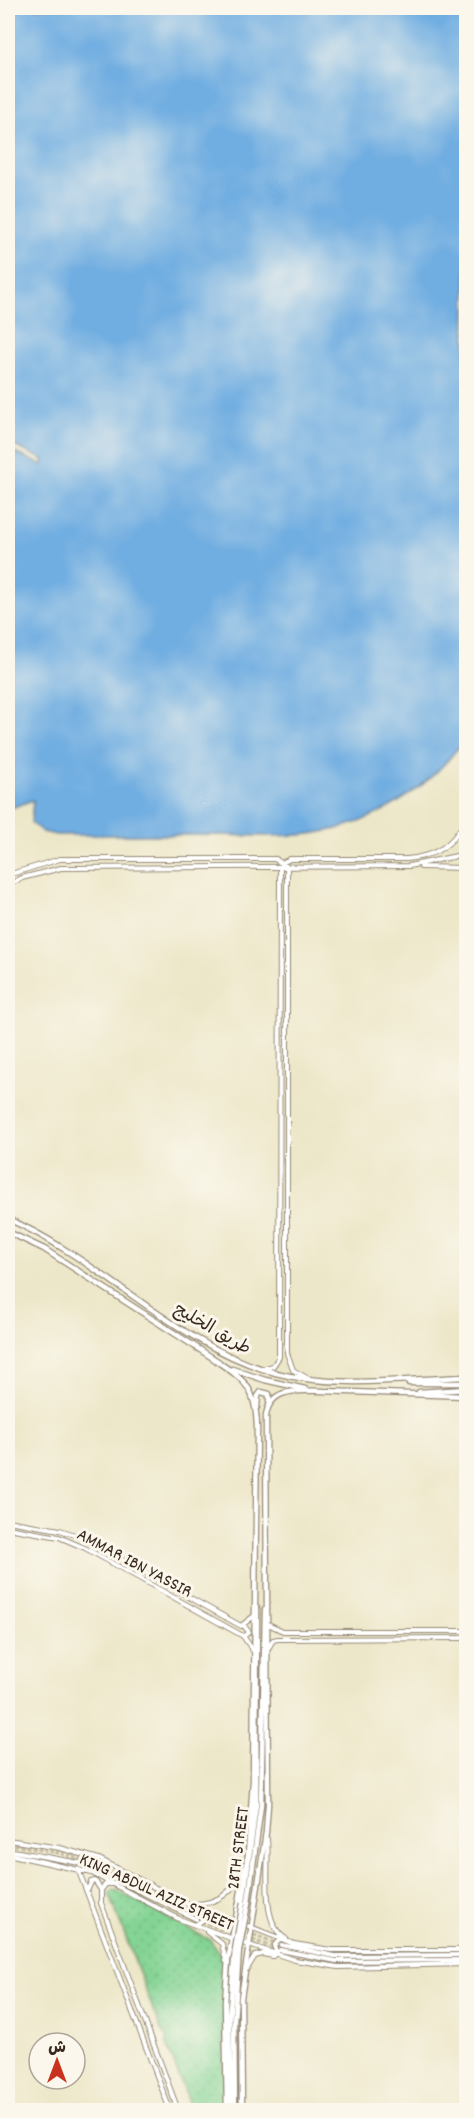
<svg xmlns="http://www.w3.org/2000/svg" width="474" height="2118" font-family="Dekko,'Playpen Sans Arabic',sans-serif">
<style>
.park{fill:url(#park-dots);stroke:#607f59;stroke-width:1.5}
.water{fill:#6fade1;stroke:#556c80;stroke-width:1.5}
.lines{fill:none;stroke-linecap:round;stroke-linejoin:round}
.minor-tunnel{stroke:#c9c1a7;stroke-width:4;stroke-dasharray:4 2;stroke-linecap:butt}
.minor-casing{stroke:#948874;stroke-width:6}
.major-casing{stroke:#948874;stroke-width:7}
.minor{stroke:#fff;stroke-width:4}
.major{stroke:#fff;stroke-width:4.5}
.major-bridge-casing{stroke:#948874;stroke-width:7;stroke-linecap:butt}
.major-bridge{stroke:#fff;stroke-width:4.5}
.labels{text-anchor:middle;stroke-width:6;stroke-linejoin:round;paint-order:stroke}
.street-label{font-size:18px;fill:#3b2a1e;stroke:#fbf7ec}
</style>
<defs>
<pattern id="park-dots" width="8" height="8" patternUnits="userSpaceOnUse" patternTransform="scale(1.5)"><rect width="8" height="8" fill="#84d494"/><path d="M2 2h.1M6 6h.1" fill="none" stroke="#73b67f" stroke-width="1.8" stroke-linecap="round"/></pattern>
</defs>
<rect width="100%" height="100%" fill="#fbf7ec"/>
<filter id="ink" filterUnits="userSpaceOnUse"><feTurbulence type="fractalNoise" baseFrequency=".0167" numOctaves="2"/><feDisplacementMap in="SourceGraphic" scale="12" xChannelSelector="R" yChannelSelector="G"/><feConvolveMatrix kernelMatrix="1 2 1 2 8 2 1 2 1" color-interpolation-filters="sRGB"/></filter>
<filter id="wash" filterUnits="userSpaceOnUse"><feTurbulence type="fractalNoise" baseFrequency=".008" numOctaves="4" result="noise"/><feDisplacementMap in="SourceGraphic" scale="24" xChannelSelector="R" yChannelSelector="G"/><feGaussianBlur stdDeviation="1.35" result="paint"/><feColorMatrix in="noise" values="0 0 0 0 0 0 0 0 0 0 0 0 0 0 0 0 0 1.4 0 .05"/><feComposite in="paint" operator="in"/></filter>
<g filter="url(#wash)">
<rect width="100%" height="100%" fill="#ede7c9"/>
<path class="park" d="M114,1889L210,1940L224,1959V2110H191L166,2041L167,2038L160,2028L109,1893Z"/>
<path class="water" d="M8,8H466V737C427,793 367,830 299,835C268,837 237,835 207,835C157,835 107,835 56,835L43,832L31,823L33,800L8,809V449L42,465L44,460L8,443V344L12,334H8Z"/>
</g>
<g filter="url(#ink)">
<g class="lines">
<path class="minor-tunnel" d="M8,1844L60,1853L93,1863L168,1901L235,1929
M196,1919L234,1934
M242,1931L281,1945
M241,1936L277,1949"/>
<defs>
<path id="minor" d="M466,824V835
M275,859L287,867V1353L293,1370L307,1378
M289,859H407C437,856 453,845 466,819
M421,867L466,868
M8,875L60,859H276
M8,885L22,878L61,868L409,866L466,854
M262,1369L273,1366L279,1357L280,867L282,863L290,859
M8,1521L60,1530L81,1537L241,1626L254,1616
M8,1528L59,1537L85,1548L243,1636L254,1652
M268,1624L283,1631H466
M244,1636L249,1632L244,1626
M269,1647L273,1640L278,1639L466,1638
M267,1839C270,1867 259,1923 286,1939
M8,1840L60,1848L99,1859L187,1904L237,1922
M8,1850L85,1864L196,1919
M8,1854L92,1873L179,1919L233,1939
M78,1869L170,2110
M115,1884H106L101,1890V1903L178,2110
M88,1889L91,1882L95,1881L101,1890
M192,1904C217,1905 234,1891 244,1869
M197,1924L204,1919L201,1911
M243,1924L294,1944L331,1950H466
M207,1932L222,1944L226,1961
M240,1942L295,1960L338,1967L466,1964
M281,1945L335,1956L466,1955
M280,1950L336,1961L466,1960
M277,1953L274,1946L280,1939
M247,1969L255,1956L263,1954L273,1956"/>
<path id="major" d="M8,1219C101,1259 178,1347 276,1373C337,1389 404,1379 466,1377
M8,1232L44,1249L219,1362
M218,1362C248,1382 256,1390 257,1428L253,1781L248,1855L228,1960L225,2002L227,2110
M232,1369L265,1380L305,1389
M409,1383H466
M322,1391L466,1396
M419,1392L466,1389
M257,1407L258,1396L261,1392L269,1394V1402
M243,1902L256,1804L257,1608
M248,1903L261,1805L265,1610
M231,2110L229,2021L235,1950
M235,2110L234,2021L239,1950
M242,2110L241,1998L266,1832L268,1805L266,1416C270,1386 300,1391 323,1391"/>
</defs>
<use href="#minor" class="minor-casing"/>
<use href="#major" class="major-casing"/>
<use href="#minor" class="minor"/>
<use href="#major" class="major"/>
<defs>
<path id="major-bridge" d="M235,1950L243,1902
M239,1950L248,1903"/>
</defs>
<use href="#major-bridge" class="major-bridge-casing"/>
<use href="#major-bridge" class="major-bridge"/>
</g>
</g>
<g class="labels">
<g class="street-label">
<text transform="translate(213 1328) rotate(30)" y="6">طريق الخليج</text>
<text transform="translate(135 1562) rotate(28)" y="6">AMMAR IBN YASSIR</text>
<text transform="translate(237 1848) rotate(-83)" y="6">28TH STREET</text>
<text transform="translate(157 1891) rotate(24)" y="6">KING ABDUL AZIZ STREET</text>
</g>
</g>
<rect width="474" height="2118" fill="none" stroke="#fbf7ec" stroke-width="30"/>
<g transform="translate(57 2061)"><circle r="28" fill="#fbf7ec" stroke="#aea59a" stroke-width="1.5"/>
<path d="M0-4.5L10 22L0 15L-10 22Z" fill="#c8321e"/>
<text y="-9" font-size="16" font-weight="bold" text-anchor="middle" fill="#3b2a1e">ش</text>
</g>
</svg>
